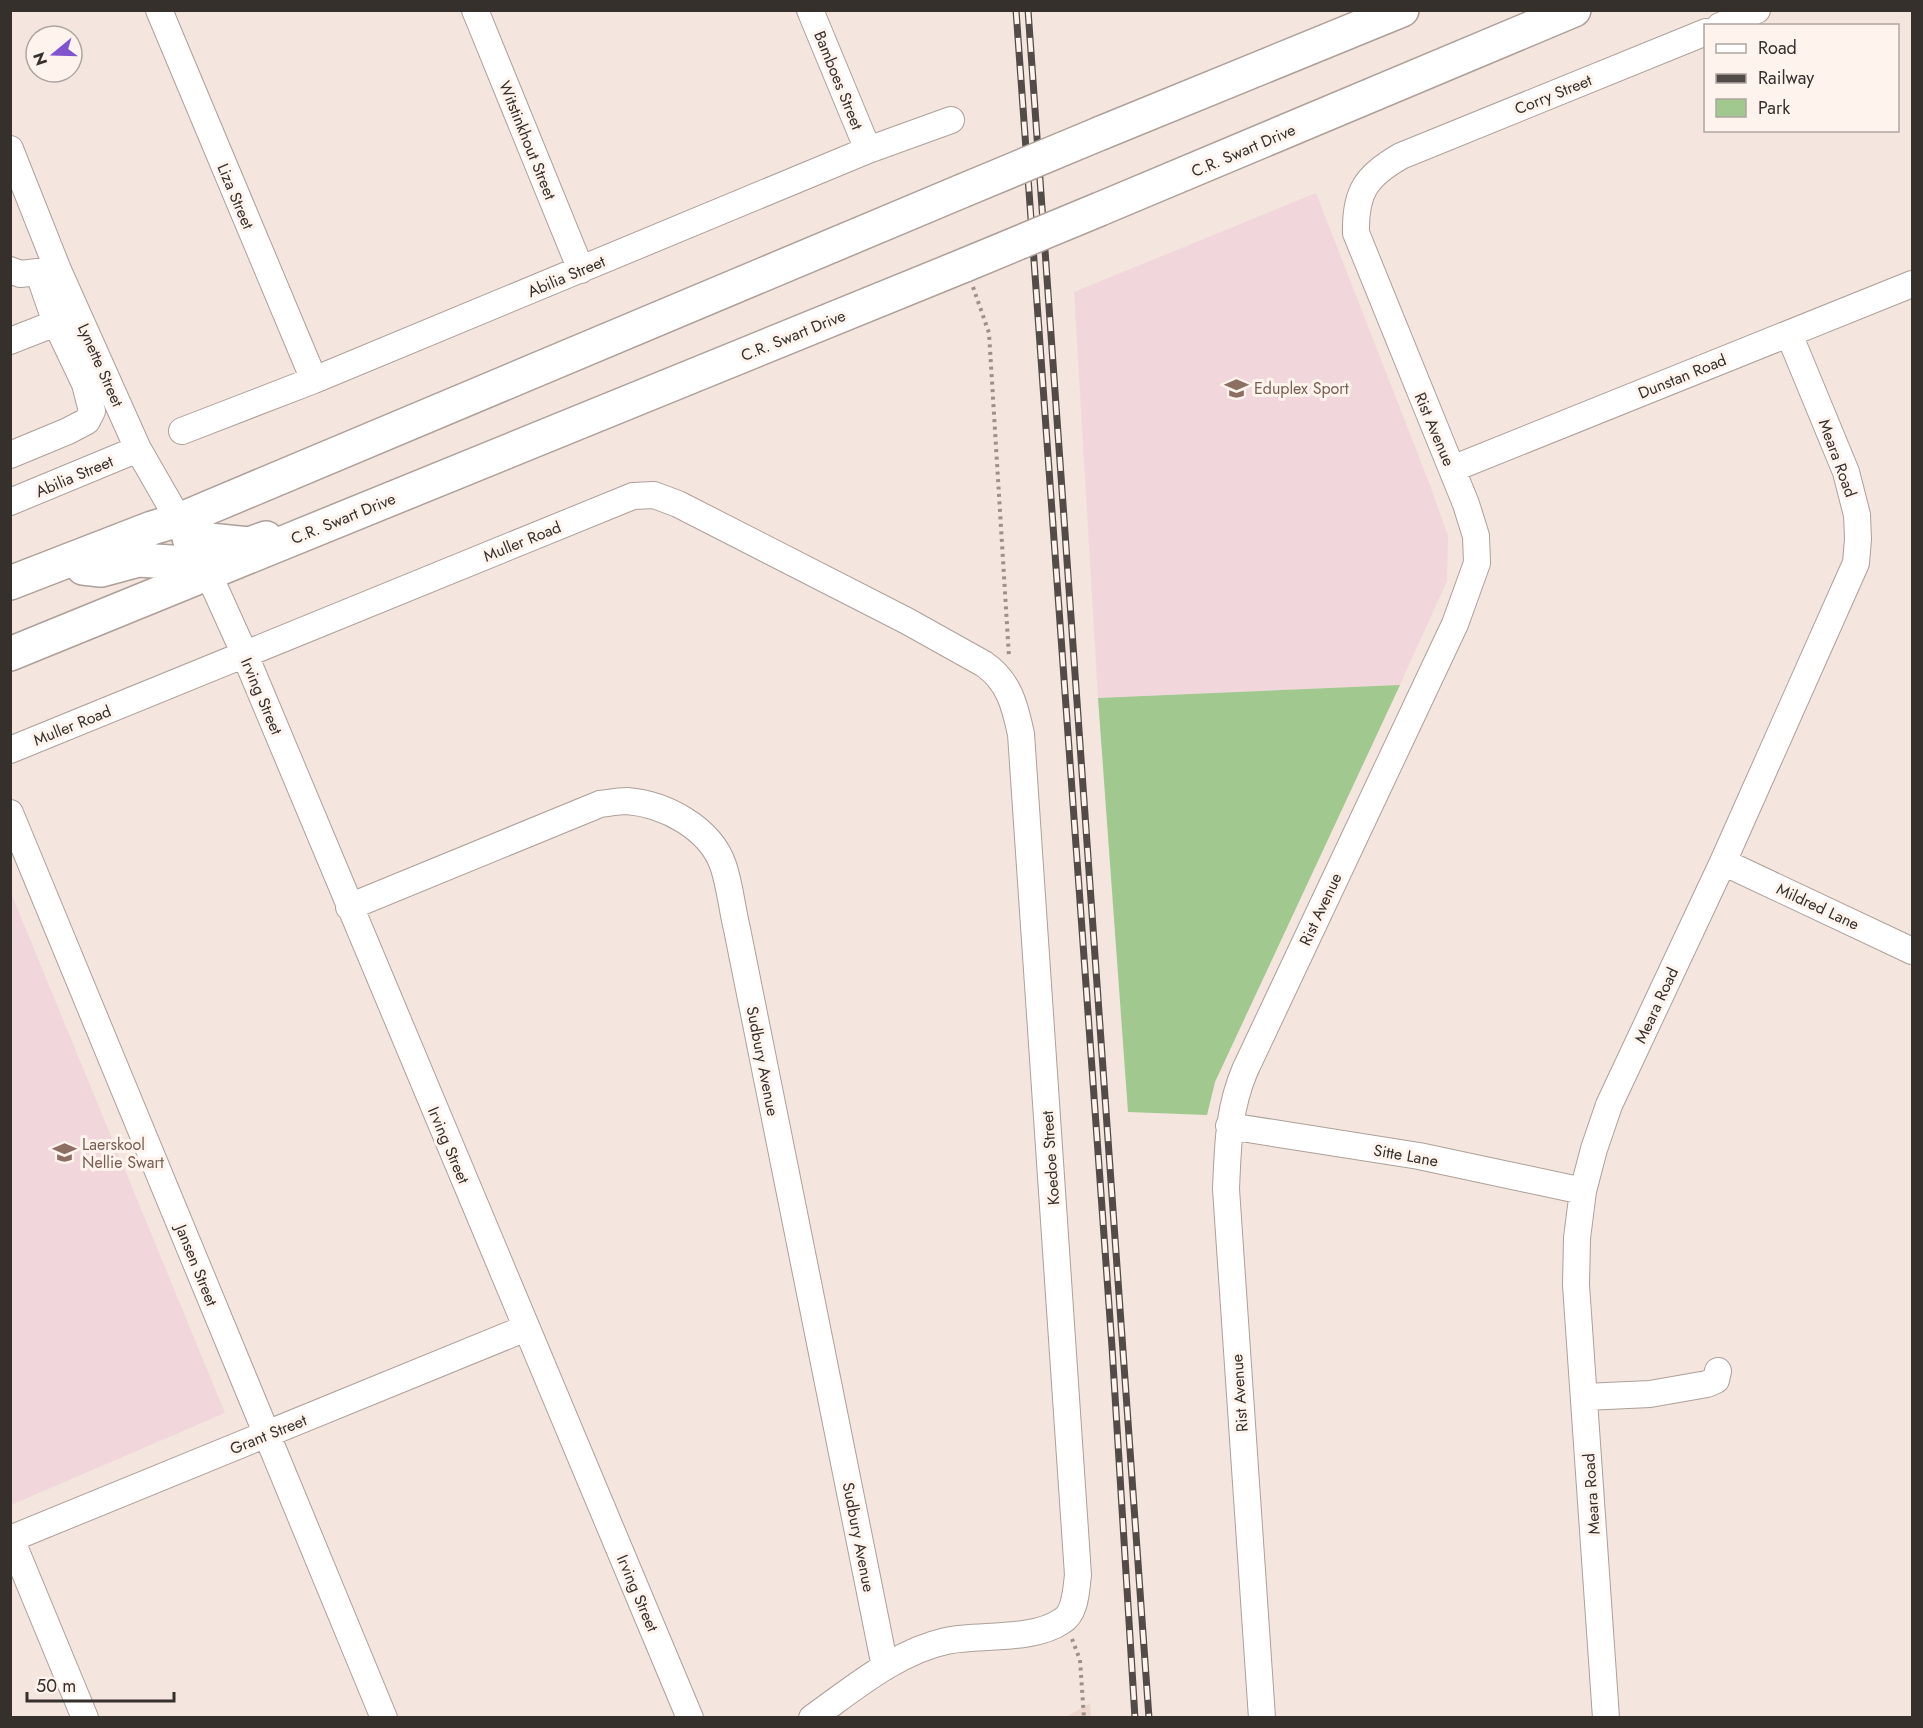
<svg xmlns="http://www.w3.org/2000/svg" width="1923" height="1728" font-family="Jost,sans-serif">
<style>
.built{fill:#edd7cd}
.education{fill:#f1d7dc}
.green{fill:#a0c88f}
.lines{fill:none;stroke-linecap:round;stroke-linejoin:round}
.minor-casing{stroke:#ada099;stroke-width:28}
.major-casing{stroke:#ada099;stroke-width:36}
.path{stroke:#9b908b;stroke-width:4;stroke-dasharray:3 4.5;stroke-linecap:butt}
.minor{stroke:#fff;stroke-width:26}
.major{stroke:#fff;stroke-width:33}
.rail-casing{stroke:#524b47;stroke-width:7}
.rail{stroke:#fff3ed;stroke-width:4.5;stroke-dasharray:14;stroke-linecap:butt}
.major-bridge-casing{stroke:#ada099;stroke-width:36;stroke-linecap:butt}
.major-bridge{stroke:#fff;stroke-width:33}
.labels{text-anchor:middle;stroke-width:6;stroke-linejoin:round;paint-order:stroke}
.street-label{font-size:16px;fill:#36302d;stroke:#fff3ed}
.education-label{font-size:16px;fill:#785e54;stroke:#fff3ed;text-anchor:start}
</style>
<rect width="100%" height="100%" fill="#f4e5de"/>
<path class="built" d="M1090,1703L1091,1717H1066Z"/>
<path class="education" d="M1316,193L1430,485L1448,536L1447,581L1400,685L1098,698L1074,292Z
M11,893L225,1413L11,1505H10Z"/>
<path class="green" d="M1400,685L1215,1082L1207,1115L1128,1112L1098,698Z"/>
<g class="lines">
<defs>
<path id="minor" d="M159,10L314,380
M475,10L581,270
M810,10L868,150
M1720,26L1757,10
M10,149L58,270L138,449L204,564L245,655L690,1718
M10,270L20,274L55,270
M10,341L56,323
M182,431L314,380L868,150L951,120
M10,455L68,431L87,421L92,411L85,384L56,323L39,274
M1452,469L1912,284
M10,502L138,449
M10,750L633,496L654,495L678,504L907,621L984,664C1009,681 1015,706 1021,734L1078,1575C1076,1590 1076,1613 1062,1621C1033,1641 981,1634 946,1641C896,1652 853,1689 812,1718
M10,813L384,1718
M1723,862L1912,951
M349,907L600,804C608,803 619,801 627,801C665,804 710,828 723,865C730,885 732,909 737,929L885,1667
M1229,1126L1419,1156L1583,1191
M1585,1397L1650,1394L1707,1384L1716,1380L1718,1371
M10,1539L526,1328
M11,1539L85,1718
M1262,1718L1226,1189C1228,1146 1228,1110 1245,1070L1455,624L1477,563L1476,536L1466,504L1356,233C1355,192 1366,176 1401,156L1706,32
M1606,1718L1576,1285L1577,1238L1583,1191L1594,1149L1609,1105L1723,862L1856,563L1858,539L1857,515L1846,472L1789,334"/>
<path id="major" d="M1101,133L1402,10
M1100,209L1574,10
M189,538L249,544L266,538
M83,568L101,570L138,560L204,564
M10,583L152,528L179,520L962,191
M10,654L965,265"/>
</defs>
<use href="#minor" class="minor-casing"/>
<use href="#major" class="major-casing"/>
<path class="path" d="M973,287L989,333L1009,657
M1072,1639L1080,1660L1084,1718"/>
<use href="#minor" class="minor"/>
<use href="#major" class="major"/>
<defs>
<path id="rail" d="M1016,10L1112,1347L1135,1718
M1028,10L1149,1718"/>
</defs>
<use href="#rail" class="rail-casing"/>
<use href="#rail" class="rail"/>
<defs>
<path id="major-bridge" d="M962,191L1101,133
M965,265L1100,209"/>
</defs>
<use href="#major-bridge" class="major-bridge-casing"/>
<use href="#major-bridge" class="major-bridge"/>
</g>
<defs>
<symbol id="school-bare" viewBox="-9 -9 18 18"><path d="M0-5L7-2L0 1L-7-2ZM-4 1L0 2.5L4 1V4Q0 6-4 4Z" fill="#8d6e63" stroke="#fff3ed" stroke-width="2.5" paint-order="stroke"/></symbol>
</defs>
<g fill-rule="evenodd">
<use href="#school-bare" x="1220" y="372" width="33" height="33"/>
<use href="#school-bare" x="48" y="1136" width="33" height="33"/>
</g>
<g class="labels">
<g class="street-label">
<text transform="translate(839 80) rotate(68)" y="6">Bamboes Street</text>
<text transform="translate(1553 94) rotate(-22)" y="6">Corry Street</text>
<text transform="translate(528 140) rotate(68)" y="6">Witstinkhout Street</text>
<text transform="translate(1243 150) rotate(-23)" y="6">C.R. Swart Drive</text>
<text transform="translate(236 196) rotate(67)" y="6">Liza Street</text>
<text transform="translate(566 276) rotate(-23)" y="6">Abilia Street</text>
<text transform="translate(793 335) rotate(-22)" y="6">C.R. Swart Drive</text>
<text transform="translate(101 365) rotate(66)" y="6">Lynette Street</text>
<text transform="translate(1682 376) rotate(-22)" y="6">Dunstan Road</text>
<text transform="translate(1435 429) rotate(67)" y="6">Rist Avenue</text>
<text transform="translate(1838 458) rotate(70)" y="6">Meara Road</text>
<text transform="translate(74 476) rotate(-23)" y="6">Abilia Street</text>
<text transform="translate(343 518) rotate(-22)" y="6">C.R. Swart Drive</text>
<text transform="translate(522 541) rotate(-22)" y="6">Muller Road</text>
<text transform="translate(262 696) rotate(67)" y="6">Irving Street</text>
<text transform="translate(72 725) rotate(-22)" y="6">Muller Road</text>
<text transform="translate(1818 906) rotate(25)" y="6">Mildred Lane</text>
<text transform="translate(1320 909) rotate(-65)" y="6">Rist Avenue</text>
<text transform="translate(1656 1005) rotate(-65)" y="6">Meara Road</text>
<text transform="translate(763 1061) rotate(79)" y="6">Sudbury Avenue</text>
<text transform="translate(449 1145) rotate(67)" y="6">Irving Street</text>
<text transform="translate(1406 1155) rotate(10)" y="6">Sitte Lane</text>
<text transform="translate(1050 1158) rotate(-94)" y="6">Koedoe Street</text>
<text transform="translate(197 1265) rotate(68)" y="6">Jansen Street</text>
<text transform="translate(1239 1393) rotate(-94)" y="6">Rist Avenue</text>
<text transform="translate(268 1434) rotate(-22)" y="6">Grant Street</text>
<text transform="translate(1591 1494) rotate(-94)" y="6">Meara Road</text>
<text transform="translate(859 1537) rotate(79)" y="6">Sudbury Avenue</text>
<text transform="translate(638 1593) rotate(67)" y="6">Irving Street</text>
</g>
<g class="education-label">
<text x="1254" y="394">Eduplex Sport</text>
<text x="82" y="1150">Laerskool<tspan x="82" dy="18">Nellie Swart</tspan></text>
</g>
</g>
<rect width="1923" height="1728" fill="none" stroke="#36302d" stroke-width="24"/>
<rect x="1704" y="24" width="195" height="108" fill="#fff3ed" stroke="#afa5a0" stroke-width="1.5"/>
<rect x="1716" y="44" width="30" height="9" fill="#ffffff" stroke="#afa5a0" stroke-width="1.5"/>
<text x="1758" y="54" font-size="18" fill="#36302d">Road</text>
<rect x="1716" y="74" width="30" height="9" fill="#524b47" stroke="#afa5a0" stroke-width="1.5"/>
<text x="1758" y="84" font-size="18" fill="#36302d">Railway</text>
<rect x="1716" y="99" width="30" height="18" fill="#a0c88f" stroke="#afa5a0" stroke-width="1.5"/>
<text x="1758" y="114" font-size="18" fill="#36302d">Park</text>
<g transform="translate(54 54) rotate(251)"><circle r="28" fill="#fff3ed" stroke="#afa5a0" stroke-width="1.5"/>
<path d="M0-4.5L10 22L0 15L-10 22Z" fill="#7f54ce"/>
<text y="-9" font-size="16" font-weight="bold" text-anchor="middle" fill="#36302d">N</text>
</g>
<path d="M27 1692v9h147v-9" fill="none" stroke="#36302d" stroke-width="3"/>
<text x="36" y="1692" font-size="18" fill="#36302d" stroke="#fff3ed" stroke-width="4.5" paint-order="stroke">50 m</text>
</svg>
